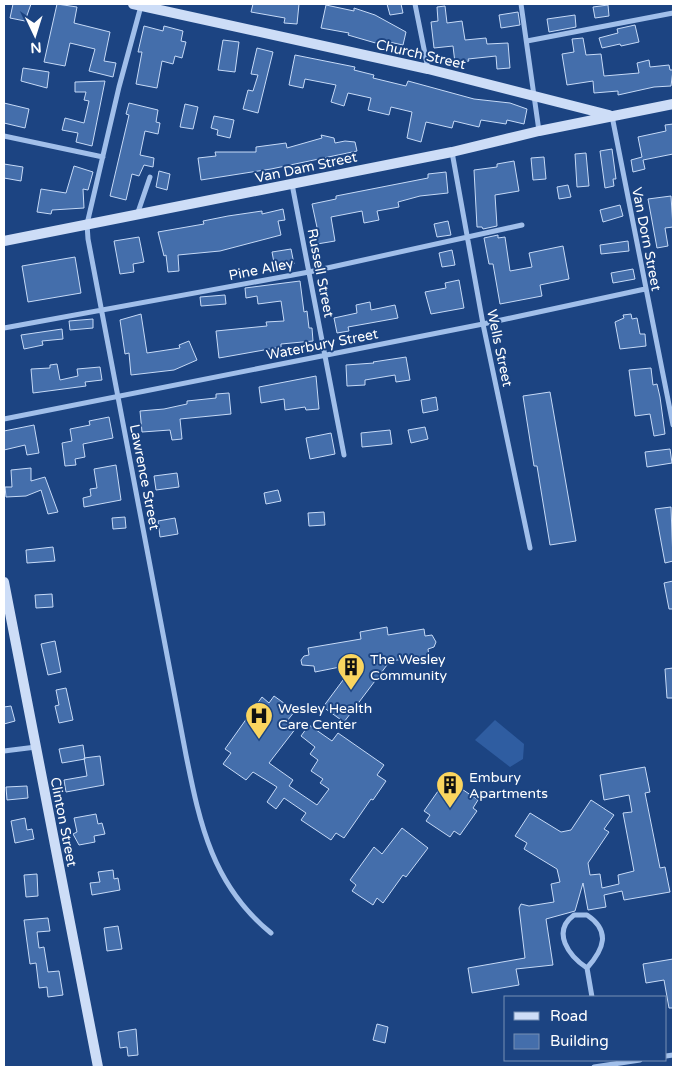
<svg xmlns="http://www.w3.org/2000/svg" width="677" height="1071" font-family="'Varela Round',sans-serif">
<style>
.green{fill:#2f5da1}
.building{fill:#446eab;stroke:#c6daf7}
.lines{fill:none;stroke-linecap:round;stroke-linejoin:round}
.street{stroke:#a1bfea;stroke-width:5}
.secondary{stroke:#cdddf7;stroke-width:10}
.labels{text-anchor:middle;stroke-width:4;stroke-linejoin:round;paint-order:stroke}
.street-label{font-size:14px;fill:#fff;stroke:#1c4482}
.poi-label{font-size:14px;fill:#fff;stroke:#1c4482;text-anchor:start}
</style>
<rect width="100%" height="100%" fill="#1c4482"/>
<path class="green" d="M495,720L524,744L523,759L510,767L475,740Z"/>
<path class="building" d="M13,4H31L25,21L10,18Z
M57,4L77,7L74,23L110,32L104,61L116,63L113,77L89,71L95,49L70,43L65,66L44,62Z
M253,4H299L297,24L284,23L285,18L251,12Z
M387,4H401L403,13L390,15Z
M326,5L354,11V8L375,15L406,32L403,45L380,40L379,44L348,35L349,33L321,28Z
M608,5L609,16L595,18L593,7Z
M445,6L447,23L462,21L465,40L486,38L487,44L508,43L510,68L497,69L496,56L468,59L469,61L455,63L453,46L434,48L431,22L438,21L437,7Z
M518,12L520,25L501,28L499,15Z
M575,15L576,27L549,32L547,19Z
M635,25L639,42L621,46L620,44L602,48L599,38L618,33L617,29Z
M144,26L163,31L164,26L183,31L181,41L186,42L182,58L175,56L173,64L162,61L157,88L136,84L142,52H138Z
M583,38L586,55L601,54L604,76L639,73L637,63L649,60L650,67L669,65L670,70H673L671,86L654,87L618,95V91L594,93L593,81L567,85L562,54L574,52L572,39Z
M223,40L239,42L235,72L218,70Z
M257,48L273,52L258,113L243,109L248,90L253,91L258,75L251,74Z
M295,55L355,67L354,70L374,75L373,78L406,86L408,81L474,99L510,103L527,109L524,124L507,120L506,124L481,120L479,127L454,121L452,128L426,122L421,142L407,138L412,112L391,107L389,115L368,110L371,98L348,93L344,106L331,102L336,85L305,79L303,88L289,85Z
M23,68L49,72L47,88L21,81Z
M105,81L92,146L76,142L78,133L62,130L65,118L84,123L89,101L84,100L86,92H75V82Z
M4,103L29,109L25,128L4,123Z
M129,103L158,110L156,122L160,123L158,134L145,131L140,155L154,158L153,167L144,165L139,176L132,174L126,200L110,196L129,115L126,114Z
M185,104L198,107L193,129L180,127Z
M214,116L234,120L230,138L217,135L218,130L211,128Z
M673,124V154L643,160L645,169L633,172L631,160L642,157L638,137L666,131L665,125Z
M321,135L334,138L335,143L345,141L355,142L357,151L271,169L201,180L198,158L216,156L215,152H256V147L286,143L287,148L322,138Z
M612,149L616,179H613L614,186L605,188L600,151Z
M586,153L589,186L577,187L575,154Z
M544,157L546,179L533,180L531,158Z
M514,161L519,191L495,195L497,226L483,229L482,227H477L474,170L497,167V164Z
M4,164L23,167L21,181L4,178Z
M74,166L93,172L88,190L83,189L84,208L52,210L51,214L37,212L41,189L66,193Z
M159,171L170,174L167,190L156,187Z
M446,172L448,193L420,196L398,202L399,207L377,211L379,220L364,223L362,211L331,217L335,241L317,244L314,233L318,232L312,204L336,199V196L428,178V174Z
M568,185L571,197L559,199L557,187Z
M671,196L673,227L665,228L668,246L657,248L648,199Z
M620,205L623,216L603,222L600,210Z
M283,209L285,220L278,221L281,235L220,251L178,255L179,271L168,272L166,255L164,256L158,232L204,224L203,221L228,216L262,211V214Z
M448,221L451,235L437,237L434,224Z
M498,235V238L505,237L510,271L532,267L529,253L563,246L569,279L540,285L542,296L500,304L493,264H489L484,238Z
M139,237L144,262L133,264L134,272L120,274L114,241Z
M628,241L629,251L601,254L600,245Z
M291,249L294,264L275,268L272,252Z
M452,250L455,265L442,267L439,253Z
M75,257L81,293L28,302L22,266Z
M633,269L635,279L613,283L611,273Z
M459,280L464,308L431,314L425,292L446,288L445,283Z
M300,281L304,312L307,311L309,328H312L313,341L281,344V347L219,358L216,331L267,326L266,322L284,321L281,301L258,304L257,296L246,298L245,288Z
M225,295L226,304L201,306L200,297Z
M370,302L371,310L395,305L398,318L348,327L349,331L337,333L334,318L357,313L356,305Z
M141,314L147,353L180,348L179,345L189,341L197,360L174,370L131,375L129,353L125,354L120,320Z
M631,314L632,319L637,318L640,334H645L646,346L620,349L615,322L624,318L623,315Z
M93,319V328L70,330L69,321Z
M62,329L63,339L42,341L43,345L24,349L21,335Z
M406,357L410,380L396,382L395,375L365,380V385L347,386L346,365L374,363L373,362Z
M57,364L60,380L78,376L77,369L100,367L102,380L85,382L86,386L33,393L31,369L50,368V365Z
M651,368L653,385L657,384L660,397L665,434L654,436L650,414L635,416L629,370Z
M316,376L319,409L306,410L305,407L285,410L284,399L261,403L259,387Z
M550,392L576,541L550,545L537,466H534L523,396Z
M229,393L231,414L180,419L182,439L172,440L170,430L142,432L140,411L164,409L187,404V401L216,398V394Z
M436,397L438,410L423,413L421,400Z
M109,417L113,438L83,444L85,457L75,459L76,465L65,466L62,443L72,441L70,429L90,425L89,421Z
M34,425L39,453L27,455L25,445L4,450V431Z
M425,427L428,439L411,443L408,430Z
M390,430L392,444L362,447L361,433Z
M331,433L335,454L310,459L306,438Z
M670,449L672,463L647,467L645,452Z
M116,465L121,500L84,507L83,498L91,496L90,489L97,488L94,469Z
M31,468V481L45,477L58,512L48,514L41,490L26,496L6,497L5,487H12L11,470Z
M177,473L179,487L156,490L154,476Z
M278,490L281,501L266,504L264,493Z
M671,507L673,561L665,563L655,509Z
M324,512L325,525L309,526L308,513Z
M125,517L126,528L113,529L112,518Z
M175,518L178,534L160,537L158,521Z
M53,547L55,561L27,563L26,550Z
M673,581V609H669L664,583Z
M52,594L53,607L36,608L35,595Z
M387,627L388,635L424,629L425,636L432,635L436,642L434,647L428,649L429,656L390,661L344,722L323,707L355,664L315,672L314,666L302,665L301,660L304,656L309,655L308,648L361,639L360,632Z
M55,641L61,672L48,675L41,644Z
M673,668V698H667L665,669Z
M66,688L73,720L59,723L55,706L59,705L56,690Z
M274,696L295,711L287,721L296,728L269,763L293,780L289,786L317,805L329,789L320,783L323,779L311,771L318,760L310,754L315,747L301,736L309,725L332,741L338,733L384,765L377,775L386,781L373,800L371,799L344,838L336,833L331,840L301,820L306,813L284,798L276,809L267,802L277,787L253,772L246,780L223,764L231,753L225,749L262,697L269,703Z
M11,706L15,721L4,724V707Z
M83,745L85,759L62,763L59,749Z
M100,756L104,785L66,792L64,780L87,776L84,758Z
M645,767L650,792L645,793L660,868L665,867L670,892L624,900L622,891L604,895L606,907L588,910L583,883L575,911L546,919L553,965L516,969L519,985L472,993L468,968L525,958L519,908L521,904L529,906L554,902L551,884L560,882L557,869L524,849L527,843L515,836L530,813L561,832L571,830L591,800L614,815L604,829L609,832L588,863L590,875L600,874L602,888L619,884L618,875L634,871L623,813L632,812L629,795L604,800L600,775Z
M453,783L478,800L473,808L477,811L460,835L454,831L450,837L426,821L430,815L424,811L443,784L449,788Z
M27,786L28,798L7,800L6,787Z
M96,814L98,824L102,823L105,834L94,836L95,842L79,845L73,834L77,832L74,818Z
M25,818L27,830L32,829L34,839L15,843L11,821Z
M402,828L428,848L406,877L403,875L383,903L377,898L373,905L352,891L356,885L350,880L374,847L382,854Z
M113,870L114,879L118,878L120,890L92,895L90,883L100,882L98,872Z
M37,874L38,896L26,897L24,875Z
M48,918L50,931L37,932L39,948L44,947L48,972L59,971L63,995L48,997L47,987L39,988L36,963L30,964L24,920Z
M118,926L122,949L107,951L104,928Z
M673,959V1008H669L664,980L646,983L643,964Z
M377,1024L388,1027L385,1043L373,1040Z
M136,1029L138,1055L128,1056L127,1047L120,1048L118,1032Z"/>
<g class="lines">
<path class="street" d="M415,4L428,69
M521,4L539,131
M141,6L119,87L87,224L88,239L186,755C200,825 213,886 271,933
M527,41L673,13
M612,116L673,425
M4,136L103,157
M452,152L483,324L530,548
M292,184L344,455
M137,215L150,177
M4,328L309,272L522,225
M4,419L483,324L645,289
M4,751L36,747
M574,915H587C611,931 604,949 587,968C569,956 551,932 574,915Z
M587,968L592,997
M666,1056L673,1055
M594,1067L640,1060"/>
<path class="secondary" d="M133,4L428,69L609,115
M4,241L452,152L539,131L673,104
M4,582L98,1067"/>
</g>
<defs>
<symbol id="building-pin" viewBox="-11 -11 22 30"><path d="M0 17L-7.5 6A9.5 9.5 0 1 1 7.5 6Z" fill="#fad55f" stroke="#1c4482"/><path d="M-4-6H4V6H1V3H-1V6H-4ZM-2.5-4.3h1.7v1.8h-1.7ZM.8-4.3h1.7v1.8H.8ZM-2.5-1h1.7V.8h-1.7ZM.8-1h1.7V.8H.8Z" fill="#111"/></symbol>
<symbol id="hospital-pin" viewBox="-11 -11 22 30"><path d="M0 17L-7.5 6A9.5 9.5 0 1 1 7.5 6Z" fill="#fad55f" stroke="#1c4482"/><path d="M-5-5h3v3.5h4V-5h3V5h-3V1.5h-4V5h-3Z" fill="#111"/></symbol>
</defs>
<g fill-rule="evenodd">
<use href="#building-pin" x="335" y="651" width="32" height="43"/>
<use href="#hospital-pin" x="243" y="700" width="32" height="43"/>
<use href="#building-pin" x="434" y="769" width="32" height="43"/>
</g>
<g class="labels">
<g class="street-label">
<text transform="translate(421 54) rotate(13)" y="5">Church Street</text>
<text transform="translate(306 167) rotate(-12)" y="5">Van Dam Street</text>
<text transform="translate(647 239) rotate(79)" y="5">Van Dorn Street</text>
<text transform="translate(261 269) rotate(-11)" y="5">Pine Alley</text>
<text transform="translate(321 273) rotate(79)" y="5">Russell Street</text>
<text transform="translate(322 344) rotate(-11)" y="5">Waterbury Street</text>
<text transform="translate(500 348) rotate(78)" y="5">Wells Street</text>
<text transform="translate(145 477) rotate(79)" y="5">Lawrence Street</text>
<text transform="translate(64 822) rotate(79)" y="5">Clinton Street</text>
</g>
<g class="poi-label">
<text x="370" y="664">The Wesley<tspan x="370" dy="16">Community</tspan></text>
<text x="278" y="713">Wesley Health<tspan x="278" dy="16">Care Center</tspan></text>
<text x="469" y="782">Embury<tspan x="469" dy="16">Apartments</tspan></text>
</g>
</g>
<rect width="677" height="1071" fill="none" stroke="#ffffff" stroke-width="10"/>
<rect x="504" y="996" width="162" height="65" fill="#1c4482" stroke="#778fb4"/>
<rect x="514" y="1012" width="25" height="8" fill="#cdddf7" stroke="#778fb4"/>
<text x="550" y="1021" font-size="15" fill="#ffffff">Road</text>
<rect x="514" y="1034" width="25" height="15" fill="#446eab" stroke="#778fb4"/>
<text x="550" y="1046" font-size="15" fill="#ffffff">Building</text>
<g transform="translate(35 35) rotate(176)" stroke="#1c4482" stroke-width="4" paint-order="stroke">
<path d="M0-4L9 19L0 12L-9 19Z" fill="#ffffff"/>
<text y="-8" font-size="14" font-weight="bold" text-anchor="middle" fill="#ffffff">N</text>
</g>
</svg>
